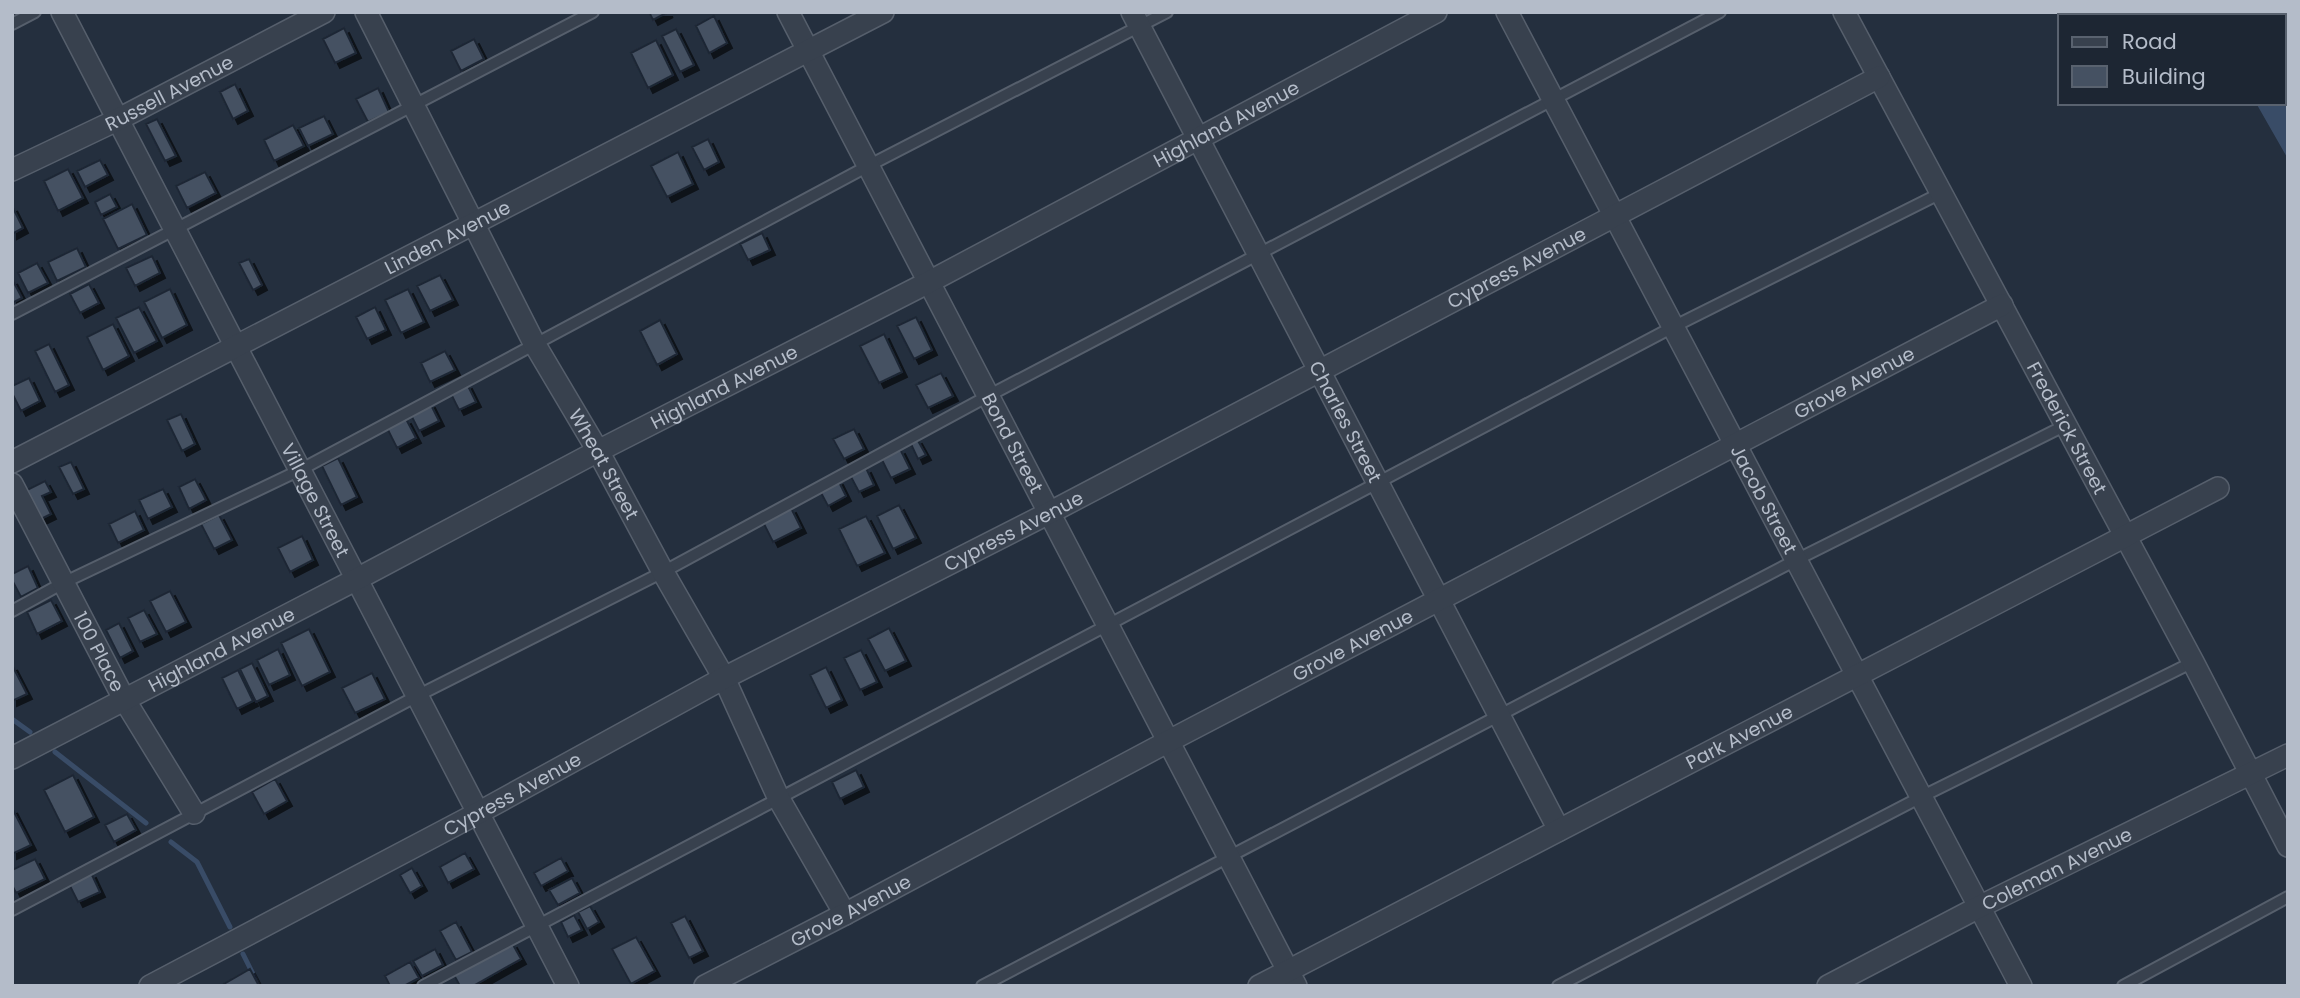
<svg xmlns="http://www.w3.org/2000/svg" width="2300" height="998" font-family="Poppins,sans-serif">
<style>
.water{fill:#394c67}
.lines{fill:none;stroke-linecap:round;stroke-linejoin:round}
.stream{stroke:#394c67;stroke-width:5}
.building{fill:#455162;stroke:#1f2835;stroke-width:2;filter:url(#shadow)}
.lane-casing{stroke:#565f6c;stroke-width:14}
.street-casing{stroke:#565f6c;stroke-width:24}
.lane{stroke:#38414e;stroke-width:10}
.street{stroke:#38414e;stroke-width:21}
.labels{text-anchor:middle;stroke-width:7;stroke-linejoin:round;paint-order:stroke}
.street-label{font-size:19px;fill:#b4bcc9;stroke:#1d2633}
</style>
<defs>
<filter id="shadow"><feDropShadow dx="5" dy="5" stdDeviation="0" flood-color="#0009"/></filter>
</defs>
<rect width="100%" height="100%" fill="#242f3e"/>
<path class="water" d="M2203,12H2288V159L2256,103H2284V16H2205Z"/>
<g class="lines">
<path class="stream" d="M12,719L30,732
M55,752L146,823
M171,842L197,862L230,927
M243,954L259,986"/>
</g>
<path class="building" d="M649,12H668L653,20Z
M714,16L727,43L709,53L696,26Z
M344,28L356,53L335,63L323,39Z
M676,29L694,65L680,72L662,36Z
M474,39L484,59L461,71L451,51Z
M656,40L673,75L648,88L631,53Z
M235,84L248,111L233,119L220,92Z
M378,88L389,112L368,122L356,99Z
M324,116L333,134L308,146L299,128Z
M157,119L176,156L165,161L146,124Z
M293,125L304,146L274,161L264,140Z
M708,139L719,162L704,170L692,147Z
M678,152L693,184L667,197L651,166Z
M100,160L108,175L85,187L77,171Z
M68,169L83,198L58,211L44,181Z
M205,172L216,193L187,208L176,186Z
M110,194L117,207L101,215L95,202Z
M132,204L147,235L118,249L103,219Z
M12,206L23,228L12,234Z
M762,233L770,250L748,260L740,244Z
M77,248L86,267L57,281L48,262Z
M152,256L160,273L135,286L126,268Z
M249,259L262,285L253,290L239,263Z
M37,263L48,283L28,293L18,273Z
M440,275L453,300L430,311L417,286Z
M12,279L22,298L12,303Z
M89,284L99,303L80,313L70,294Z
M170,289L187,325L162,338L144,302Z
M408,289L424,322L401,333L385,300Z
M139,307L157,341L134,353L116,318Z
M375,307L386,330L367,339L356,317Z
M916,317L932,350L914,359L897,326Z
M660,320L677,354L657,365L640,331Z
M113,324L129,356L103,370L87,337Z
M884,334L902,372L879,383L860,346Z
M49,344L69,385L55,392L35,351Z
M445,351L455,370L430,382L421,363Z
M941,373L953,396L928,408L916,385Z
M29,378L40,401L21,411L12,393V386Z
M467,384L476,402L459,410L450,392Z
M430,403L439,421L419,431L410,413Z
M181,414L195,444L182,451L167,420Z
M406,419L416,438L397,448L387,428Z
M854,429L864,449L844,459L833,439Z
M917,439L926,455L918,459L910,442Z
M900,449L910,469L891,478L881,458Z
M338,458L357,497L341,505L322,466Z
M71,462L84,489L73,494L59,467Z
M866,468L874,485L859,492L850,475Z
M195,479L206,500L189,509L179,487Z
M838,480L846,496L828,506L819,489Z
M45,481L51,492L42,496L51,514L41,519L27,490Z
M163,489L172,507L148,519L139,500Z
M899,505L916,538L893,549L877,516Z
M791,508L801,528L773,542L763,522Z
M135,511L144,530L118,543L109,524Z
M219,515L232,540L214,549L201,524Z
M866,516L885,553L857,566L839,529Z
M302,536L313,560L290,572L278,548Z
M28,566L38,588L21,597L12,580V574Z
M170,591L186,622L166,632L150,601Z
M51,600L62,621L37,634L27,612Z
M144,610L157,634L140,642L128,618Z
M119,623L133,651L120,658L106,630Z
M889,628L906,661L885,671L868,639Z
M309,629L330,672L302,686L281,643Z
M278,649L290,675L269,685L257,660Z
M861,650L877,682L860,690L844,658Z
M252,663L268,696L256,702L240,669Z
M12,665L27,694L12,701Z
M826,667L842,700L826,708L810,675Z
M238,670L253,701L237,709L222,678Z
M372,673L385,699L355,713L342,688Z
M856,770L864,787L840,799L832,782Z
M73,775L94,817L65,832L44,790Z
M275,779L287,801L264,814L252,792Z
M12,808L31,845L12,854Z
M127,814L136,830L114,842L105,825Z
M465,853L474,869L448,883L440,867Z
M561,858L568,871L541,886L534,873Z
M35,859L45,879L16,893L12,885V870Z
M412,868L422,886L410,893L400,875Z
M91,873L100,892L78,902L69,884Z
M572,878L580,893L558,905L549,890Z
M590,906L599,922L587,929L578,912Z
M574,915L582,930L568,937L561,922Z
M685,916L703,951L689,958L671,923Z
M456,922L472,952L456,960L440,931Z
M636,937L655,971L631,984L612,949Z
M512,943L521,959L473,986H460L454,975Z
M435,949L443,965L422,976L413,961Z
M410,962L419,978L404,986H390L385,976Z
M250,969L259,986H225L224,984Z"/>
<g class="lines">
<defs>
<path id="lane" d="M12,24L35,12
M12,314L593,12
M12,611L63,583L300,470L868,166L1167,12
M12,910L417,696L663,572L988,396L1720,12
M423,986L1673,327L1941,193
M982,986L1796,560L2066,425
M1558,986L1921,797L2193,662
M2123,986L2288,897"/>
<g id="street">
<path id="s1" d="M62,12L568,986"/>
<path id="s2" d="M366,12L534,343L598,451L663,572L724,678L779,799L845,914"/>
<path id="s3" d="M788,12L1296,986"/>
<path id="s4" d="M1132,12L1559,830"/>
<path id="s5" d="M1507,12L2021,986"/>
<path id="s6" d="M1844,12L2193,662L2288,846"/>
<path id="s7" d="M12,170L117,120L324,12"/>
<path id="s8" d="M12,462L883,12"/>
<path id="s9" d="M12,484L124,699L194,813"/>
<path id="s10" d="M12,758L357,579L598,451L929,282L1436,12"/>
<path id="s11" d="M150,986L478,813L724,678L1049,513L1879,77"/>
<path id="s12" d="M705,986L845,914L1169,741L2002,305"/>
<path id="s13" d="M1259,986L2218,488"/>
<path id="s14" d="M1828,986L1979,907L2288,755"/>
</g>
</defs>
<use href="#lane" class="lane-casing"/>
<use href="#street" class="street-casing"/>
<use href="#lane" class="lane"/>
<use href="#street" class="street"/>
</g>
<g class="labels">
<g class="street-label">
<text dy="7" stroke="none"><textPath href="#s7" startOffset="175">Russell Avenue</textPath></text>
<text dy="7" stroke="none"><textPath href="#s10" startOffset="1370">Highland Avenue</textPath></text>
<text dy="7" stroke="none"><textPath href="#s8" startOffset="490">Linden Avenue</textPath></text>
<text dy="7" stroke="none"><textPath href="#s11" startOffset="1544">Cypress Avenue</textPath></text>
<text dy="7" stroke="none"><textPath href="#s12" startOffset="1298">Grove Avenue</textPath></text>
<text dy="7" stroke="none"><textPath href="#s10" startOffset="803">Highland Avenue</textPath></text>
<text dy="7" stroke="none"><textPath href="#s4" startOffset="462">Charles Street</textPath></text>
<text dy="7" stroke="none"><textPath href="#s6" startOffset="472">Frederick Street</textPath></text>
<text dy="7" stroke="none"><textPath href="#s3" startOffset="486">Bond Street</textPath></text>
<text dy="7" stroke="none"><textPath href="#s2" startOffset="511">Wheat Street</textPath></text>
<text dy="7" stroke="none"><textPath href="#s1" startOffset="550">Village Street</textPath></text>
<text dy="7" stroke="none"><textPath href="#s5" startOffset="551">Jacob Street</textPath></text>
<text dy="7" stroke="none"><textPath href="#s11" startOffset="976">Cypress Avenue</textPath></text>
<text dy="7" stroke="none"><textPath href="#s12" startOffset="732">Grove Avenue</textPath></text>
<text dy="7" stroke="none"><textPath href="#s10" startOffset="236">Highland Avenue</textPath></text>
<text dy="7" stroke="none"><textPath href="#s9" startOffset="189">100 Place</textPath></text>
<text dy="7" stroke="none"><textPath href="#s13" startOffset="541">Park Avenue</textPath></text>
<text dy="7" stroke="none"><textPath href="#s11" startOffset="410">Cypress Avenue</textPath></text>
<text dy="7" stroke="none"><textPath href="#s14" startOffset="257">Coleman Avenue</textPath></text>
<text dy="7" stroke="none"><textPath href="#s12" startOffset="164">Grove Avenue</textPath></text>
</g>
</g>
<rect width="2300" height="998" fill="none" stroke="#b4bcc9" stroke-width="28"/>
<rect x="2058" y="14" width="228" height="91" fill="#1d2633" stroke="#59626f" stroke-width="2"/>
<rect x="2072" y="37" width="35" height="10" fill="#38414e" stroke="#59626f" stroke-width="2"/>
<text x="2122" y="49" font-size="21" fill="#b4bcc9">Road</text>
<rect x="2072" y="66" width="35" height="21" fill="#455162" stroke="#59626f" stroke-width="2"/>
<text x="2122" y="84" font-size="21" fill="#b4bcc9">Building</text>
</svg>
